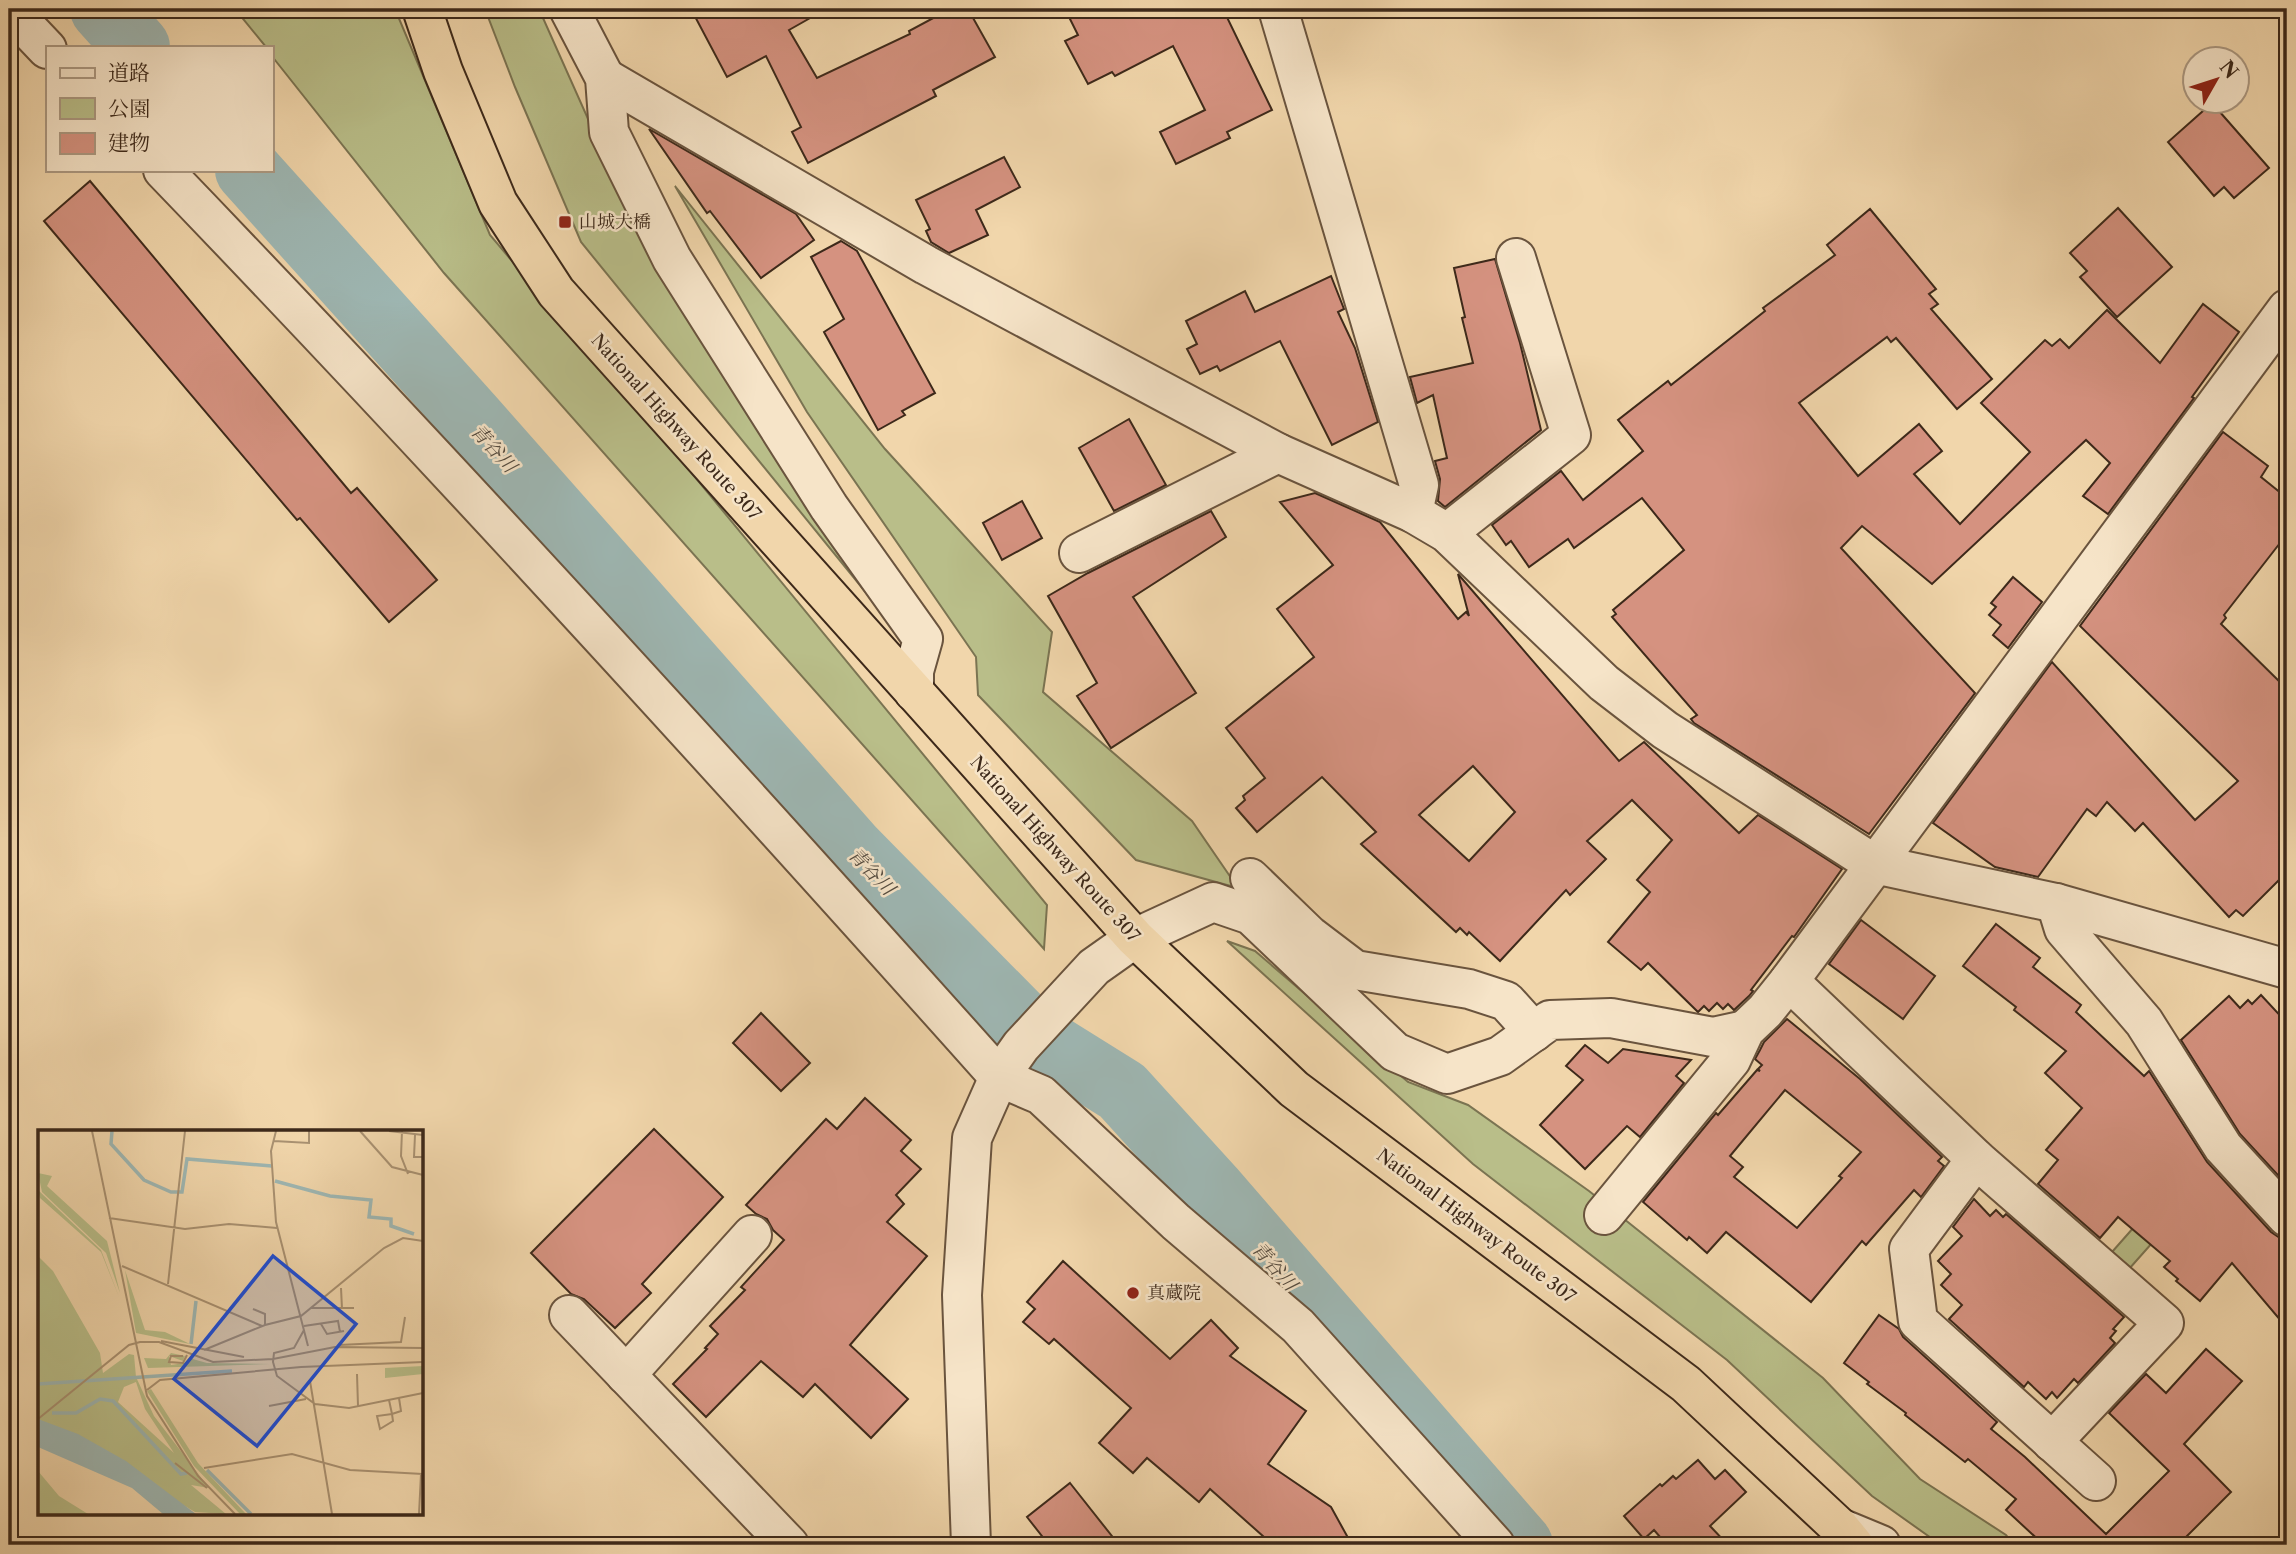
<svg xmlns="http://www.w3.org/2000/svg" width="2296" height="1554" font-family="'Libre Caslon Text','Noto Serif JP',serif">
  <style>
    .green { fill: #b9be89; stroke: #7b7452; stroke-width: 2 }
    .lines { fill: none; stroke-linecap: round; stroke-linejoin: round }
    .river { stroke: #9eb7b3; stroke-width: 66 }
    .building { fill: #d59280; stroke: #3d291a; stroke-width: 2; fill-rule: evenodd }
    .street-casing { stroke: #6a543e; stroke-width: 42 }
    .highway-casing { stroke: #3d291a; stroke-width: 42 }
    .street { stroke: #f6e4c8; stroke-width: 38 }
    .highway { stroke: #f1d6ab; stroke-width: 38 }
    .poi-dot { fill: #8f2418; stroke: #f6e4c8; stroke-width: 2.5 }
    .labels { text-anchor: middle; stroke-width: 5; stroke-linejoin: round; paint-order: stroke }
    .poi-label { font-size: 18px; fill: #3d291a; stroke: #f6e4c8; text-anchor: start }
    .street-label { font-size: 18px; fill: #3d291a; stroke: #f6e4c8 }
    .water-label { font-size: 19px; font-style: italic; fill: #554c40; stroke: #f6e4c8 }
    .inset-river { fill: none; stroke: #9eb7b3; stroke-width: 3.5 }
    .inset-road { fill: none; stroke: #a99171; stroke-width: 2 }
    .view { fill: #1d4ed8; fill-opacity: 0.15; stroke: #1d4ed8; stroke-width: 3.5 }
    .inset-edge { fill: none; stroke: #3d291a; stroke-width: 3.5 }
  </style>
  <rect width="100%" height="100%" fill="#f1d6ab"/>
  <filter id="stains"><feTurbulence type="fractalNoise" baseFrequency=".00286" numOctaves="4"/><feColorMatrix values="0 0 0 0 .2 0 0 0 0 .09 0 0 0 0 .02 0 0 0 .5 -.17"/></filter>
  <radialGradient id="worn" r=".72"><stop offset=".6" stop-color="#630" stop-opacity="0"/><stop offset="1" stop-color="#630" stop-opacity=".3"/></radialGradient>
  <g class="green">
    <polygon points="235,9 395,9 490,235 695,477 1047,905 1044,949 444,273 271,55 271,47 266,47"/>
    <polygon points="485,9 539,9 651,260 872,600 581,242 515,87"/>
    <polygon points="675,186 885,449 1052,632 1043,692 1192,821 1238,888 1136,860 978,695 976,657 807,412"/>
    <polygon points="1227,941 1255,951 1408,1082 1468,1105 1589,1191 1823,1378 1920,1479 2006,1535 2014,1545 1941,1545 1872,1496 1727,1360 1473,1164"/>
    <polygon points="2184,1207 2129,1269 2112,1252 2142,1218"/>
  </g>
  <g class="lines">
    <g class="river">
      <polyline points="103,9 137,47"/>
      <polyline points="248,170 470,417 853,851 1037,1038 1122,1091 1212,1190 1520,1545"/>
    </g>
  </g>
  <g class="building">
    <polygon points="691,9 826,9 789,30 817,78 910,34 909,31 950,9 968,9 995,57 933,90 936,96 808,163 792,132 801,127 766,56 727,77"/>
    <polygon points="1065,9 1223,9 1272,110 1227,132 1230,138 1176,164 1160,132 1205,110 1173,46 1115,76 1112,72 1088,84 1065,41 1078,35"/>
    <polygon points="2212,103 2269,168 2234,198 2224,187 2214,196 2168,142"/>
    <polygon points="649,129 796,214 814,240 761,278 710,211 707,213"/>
    <polygon points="1004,157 1020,187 976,210 988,235 949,253 931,242 926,231 930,229 916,200"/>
    <polygon points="90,181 351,493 357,488 437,580 389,622 300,518 297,520 44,221"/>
    <polygon points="2118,208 2172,267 2117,317 2080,277 2087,271 2070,253"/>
    <polygon points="1870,209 1936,289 1929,294 1938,304 1931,309 1992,379 1957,409 1896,338 1891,342 1887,337 1799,403 1858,476 1919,424 1942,451 1914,474 1960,524 2030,452 1981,403 2045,340 2052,346 2060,339 2069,348 2107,310 2160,363 2203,304 2239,332 2192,397 2194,398 2108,514 2083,496 2110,463 2086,440 1932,584 1862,526 1841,548 1975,693 1869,834 1694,723 1691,719 1697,715 1612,617 1616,614 1613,610 1684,550 1642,498 1574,548 1568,539 1529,567 1511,541 1506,545 1492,525 1561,471 1583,500 1643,451 1618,420 1668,381 1671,385 1765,311 1763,308 1835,255 1827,245"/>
    <polygon points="841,241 857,251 935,393 902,411 905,415 878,430 824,332 844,319 811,257"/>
    <polygon points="1495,259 1520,343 1541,430 1445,507 1438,501 1440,479 1435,461 1447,458 1433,395 1417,403 1410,377 1473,363 1462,318 1465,317 1454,268"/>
    <polygon points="1331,276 1344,309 1338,312 1355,348 1378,422 1332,445 1280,341 1220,371 1217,366 1200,374 1187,349 1197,344 1186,321 1245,291 1255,312"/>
    <polygon points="1129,419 1166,485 1114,511 1079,448"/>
    <polygon points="2223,432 2268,466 2261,477 2287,498 2287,534 2224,615 2226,618 2221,624 2287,689 2287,872 2243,916 2236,910 2229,917 2143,823 2135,831 2107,802 2096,816 2087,809 2038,877 1995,867 1933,823 2052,662 2195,820 2238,781 2080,626"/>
    <path d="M1315,493L1380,522L1458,619L1466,612L1469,616L1458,574L1619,761L1644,742L1739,833L1758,815L1842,869L1794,937L1792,936L1751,990L1753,991L1749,996L1734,1010L1728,1004L1723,1009L1717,1003L1709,1011L1704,1006L1698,1012L1648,963L1641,970L1608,942L1650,892L1637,880L1672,840L1632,800L1587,841L1606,859L1570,895L1566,890L1500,961L1469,932L1467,935L1460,928L1456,932L1361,844L1376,832L1322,777L1257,832L1236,808L1245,800L1243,796L1265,778L1226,728L1314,657L1277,609L1333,565L1280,502ZM1473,766L1515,812L1469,861L1419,815Z"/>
    <polygon points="1022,501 1042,538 1002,560 983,523"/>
    <polygon points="1211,511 1226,537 1133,597 1196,693 1111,748 1077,696 1097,683 1048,596 1088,573"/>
    <polygon points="2013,577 2042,602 2008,648 1993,635 2001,625 1989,615 1996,607 1991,603"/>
    <polygon points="1861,920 1935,976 1903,1019 1829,964"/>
    <polygon points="1996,924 2040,958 2033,967 2081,1005 2076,1012 2144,1076 2149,1071 2207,1162 2271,1232 2280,1238 2287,1238 2287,1328 2232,1263 2200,1301 2176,1281 2178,1279 2164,1267 2170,1261 2118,1217 2100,1238 2038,1184 2058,1160 2046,1150 2082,1108 2045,1073 2066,1051 2014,1010 2016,1007 1963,966"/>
    <polygon points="2261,995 2287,1023 2287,1185 2240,1134 2181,1040 2229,996 2240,1008 2248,1000 2252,1004"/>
    <polygon points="761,1013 810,1063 781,1091 733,1043"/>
    <path d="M1787,1019L1860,1079L1942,1157L1938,1161L1944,1166L1921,1197L1914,1190L1866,1245L1862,1241L1811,1302L1726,1232L1707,1253L1689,1237L1687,1240L1643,1202L1716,1113L1718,1115L1757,1070L1760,1071L1758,1069L1762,1065L1755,1059L1760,1050L1764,1042ZM1785,1090L1861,1152L1839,1176L1842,1178L1797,1228L1734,1177L1743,1167L1730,1156Z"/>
    <polygon points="1585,1045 1608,1063 1623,1049 1691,1060 1676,1076 1684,1083 1640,1137 1627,1126 1585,1169 1540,1125 1583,1080 1566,1066"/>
    <polygon points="865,1098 911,1140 901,1151 921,1169 896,1195 904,1204 887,1222 927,1256 850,1345 908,1399 871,1438 815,1384 803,1397 761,1361 706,1417 673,1384 707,1349 705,1348 718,1334 710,1326 745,1290 741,1287 784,1240 773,1230 767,1219 756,1214 746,1205 826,1119 837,1129"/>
    <polygon points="654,1129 723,1197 642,1284 651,1293 615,1328 584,1299 571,1294 531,1253"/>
    <polygon points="1974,1199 1990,1216 1996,1210 2003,1217 2006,1214 2124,1317 2113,1329 2116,1331 2110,1338 2115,1343 2078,1383 2074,1379 2057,1398 2052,1392 2046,1399 2028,1382 2024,1387 1949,1319 1962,1305 1941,1285 1951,1274 1938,1261 1962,1236 1953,1227"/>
    <polygon points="1063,1261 1170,1359 1211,1320 1238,1348 1230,1356 1306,1411 1268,1464 1331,1507 1352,1545 1273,1545 1210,1489 1199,1502 1147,1458 1133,1473 1099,1443 1131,1408 1054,1339 1049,1344 1023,1322 1035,1309 1027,1302"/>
    <polygon points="1879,1315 1899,1329 1903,1337 1997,1422 1991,1429 2025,1457 2106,1534 2169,1471 2109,1413 2146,1374 2166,1393 2206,1349 2242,1381 2184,1444 2231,1492 2178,1545 2044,1545 2006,1510 2016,1499 1968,1459 1965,1462 1905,1415 1906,1413 1867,1384 1869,1382 1844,1363"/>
    <polygon points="1698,1460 1715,1479 1725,1470 1746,1492 1710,1526 1728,1545 1667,1545 1654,1530 1644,1539 1624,1516 1660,1484 1662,1486 1673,1476 1676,1479"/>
    <polygon points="1070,1483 1119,1545 1049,1545 1027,1517"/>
  </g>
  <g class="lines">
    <g class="street-casing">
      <g id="street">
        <polyline points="9,9 47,49"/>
        <polyline points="569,9 605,78 609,132 672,259 829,507 923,639 914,671 914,692"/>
        <polyline points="1278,9 1419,485 1413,513"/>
        <polyline points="605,78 926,265 1278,453 1413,513 1447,533 1604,683 1665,730 1874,864 2056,903 2287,969"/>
        <path d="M163,170C448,466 725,770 999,1077L1041,1095L1176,1222L1298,1326L1495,1545"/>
        <polyline points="1447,533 1571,435 1516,258"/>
        <polyline points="1079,553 1278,453"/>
        <polyline points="1250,878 1309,935 1355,970 1469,989 1506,1001 1534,1032"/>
        <polyline points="2056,903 2064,929 2144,1022 2223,1147 2287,1217"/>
        <polyline points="1789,981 1976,1159 2164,1323 2052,1442"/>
        <polyline points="1976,1159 1909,1249 1918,1321 2096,1481"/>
        <polyline points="1604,1215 1731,1060 1745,1030 1765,1011 1789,981 2287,309"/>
        <polyline points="569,1315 789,1545"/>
        <polyline points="626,1375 752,1235"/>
        <polyline points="1840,1528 1881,1545"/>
        <polyline points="971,1545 962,1295 972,1138 999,1077 1021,1046 1094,967 1135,938 1213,902 1251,915 1395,1052 1447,1074 1500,1056 1550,1020 1611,1018 1713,1037 1745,1030"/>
      </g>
    </g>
    <g class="highway-casing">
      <polyline id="highway" points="422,9 443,71 498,203 556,292 1135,938 1294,1089 1686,1384 1840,1528 1854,1545"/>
    </g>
    <use href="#street" class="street"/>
    <use href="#highway" class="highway"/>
  </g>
  <g class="poi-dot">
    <rect x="558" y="215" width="14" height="14" rx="3.5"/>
    <circle cx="1133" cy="1293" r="7"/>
  </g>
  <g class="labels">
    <g class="poi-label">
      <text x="579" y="228">山城大橋</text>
      <text x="1147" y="1299">真蔵院</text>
    </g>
    <g class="street-label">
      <text transform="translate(676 427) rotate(48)" y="6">National Highway Route 307</text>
      <text transform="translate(1055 849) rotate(48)" y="6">National Highway Route 307</text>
      <text transform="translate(1476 1226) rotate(37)" y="6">National Highway Route 307</text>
    </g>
    <g class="water-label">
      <text transform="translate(494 448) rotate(48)" y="7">青谷川</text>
      <text transform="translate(872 871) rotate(46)" y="7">青谷川</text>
      <text transform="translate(1275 1266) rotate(49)" y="7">青谷川</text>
    </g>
  </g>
  <g transform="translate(38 1130)">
    <rect width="385" height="385" fill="#f1d6ab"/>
    <path d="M0,43L14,46L9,56L69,111L82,163L68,123L4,62ZM0,60L63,120L81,167L63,122L2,68ZM0,126L15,141L62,223L65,243L91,224L96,225L98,247L116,286L171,358L153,355L188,384L157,382L0,289ZM98,252L107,279L136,323L80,272L86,257ZM87,140L107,200L127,202L152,214L98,203ZM133,223L147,226L145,231L131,226L133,235L146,233L151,228L169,233L232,234L110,238L106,228L128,229ZM385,236V244L347,248V238ZM113,259L160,333L208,384H202L156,336L109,261ZM0,341L21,366L50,384H0Z" fill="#b9be89" fill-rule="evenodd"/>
    <path d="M0,289L40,304L88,331L158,384H125L94,358L0,317Z" fill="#9eb7b3"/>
    <path class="inset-river" d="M74,1L73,14L106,50L133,62H144L149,29L234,36M237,51L292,66L333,70L331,87L353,89V96L376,104M153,214L158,171M0,254L194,241M14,283H38L62,269L75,271L143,344L149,343M169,340L213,384"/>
    <path class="inset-road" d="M54,1L109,266L160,346L197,384M238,1L233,21L238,92L270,216M322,1L354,37L385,45M351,1L385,5M364,1L363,26L370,44M377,5L376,27H385M236,11L271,13V1M71,88L147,99L191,94L239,98M84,136L224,196M130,154L147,1M303,158L304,179M273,178H316M215,179L227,184V195M283,194L289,204L306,201M266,196L300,191L302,202M266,200L256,218L236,223L235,232L239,246L277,274L311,278L385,263M123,211L206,227M301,215L363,212L367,187M166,220L227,195L263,186L346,118L365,108L385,111M145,226H133L131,232L145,233L149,225M319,244L320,276M272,251L294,384M109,260L122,250L263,237L385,232M351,270L354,284L355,291L342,299L339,286L354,284L363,281L361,268M231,276L268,269M0,289L91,215L102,212H121L175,232L235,229L297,217L385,218M137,333L169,358M166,338L254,324L312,340L385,344M381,384L383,344"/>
    <path class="view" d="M235,126L318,194L219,316L136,249Z"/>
    <rect width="385" height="385" class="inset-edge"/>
  </g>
  <rect width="2296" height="1554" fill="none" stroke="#f1d6ab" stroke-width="35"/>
  <rect x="10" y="10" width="2275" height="1533" fill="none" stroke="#3d291a" stroke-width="3.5"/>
  <rect x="18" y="18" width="2261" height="1519" fill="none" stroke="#3d291a" stroke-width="2"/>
  <rect x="46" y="46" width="228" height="126" fill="#f6e4c8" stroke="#ac9982" stroke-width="2"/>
  <rect x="60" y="68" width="35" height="10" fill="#f6e4c8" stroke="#ac9982" stroke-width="2"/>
  <text x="108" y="80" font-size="21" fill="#3d291a">道路</text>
  <rect x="60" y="98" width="35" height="21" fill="#b9be89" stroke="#ac9982" stroke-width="2"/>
  <text x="108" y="116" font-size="21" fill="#3d291a">公園</text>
  <rect x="60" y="133" width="35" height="21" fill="#d59280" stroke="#ac9982" stroke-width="2"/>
  <text x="108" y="150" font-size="21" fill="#3d291a">建物</text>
  <g transform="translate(2216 80) rotate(51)"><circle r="33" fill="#f6e4c8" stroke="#ac9982" stroke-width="2"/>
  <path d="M0-5L12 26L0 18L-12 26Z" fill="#8f2418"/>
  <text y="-10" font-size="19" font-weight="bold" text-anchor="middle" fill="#3d291a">N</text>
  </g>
  <rect width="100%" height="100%" filter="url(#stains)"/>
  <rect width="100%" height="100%" fill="url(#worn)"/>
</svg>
